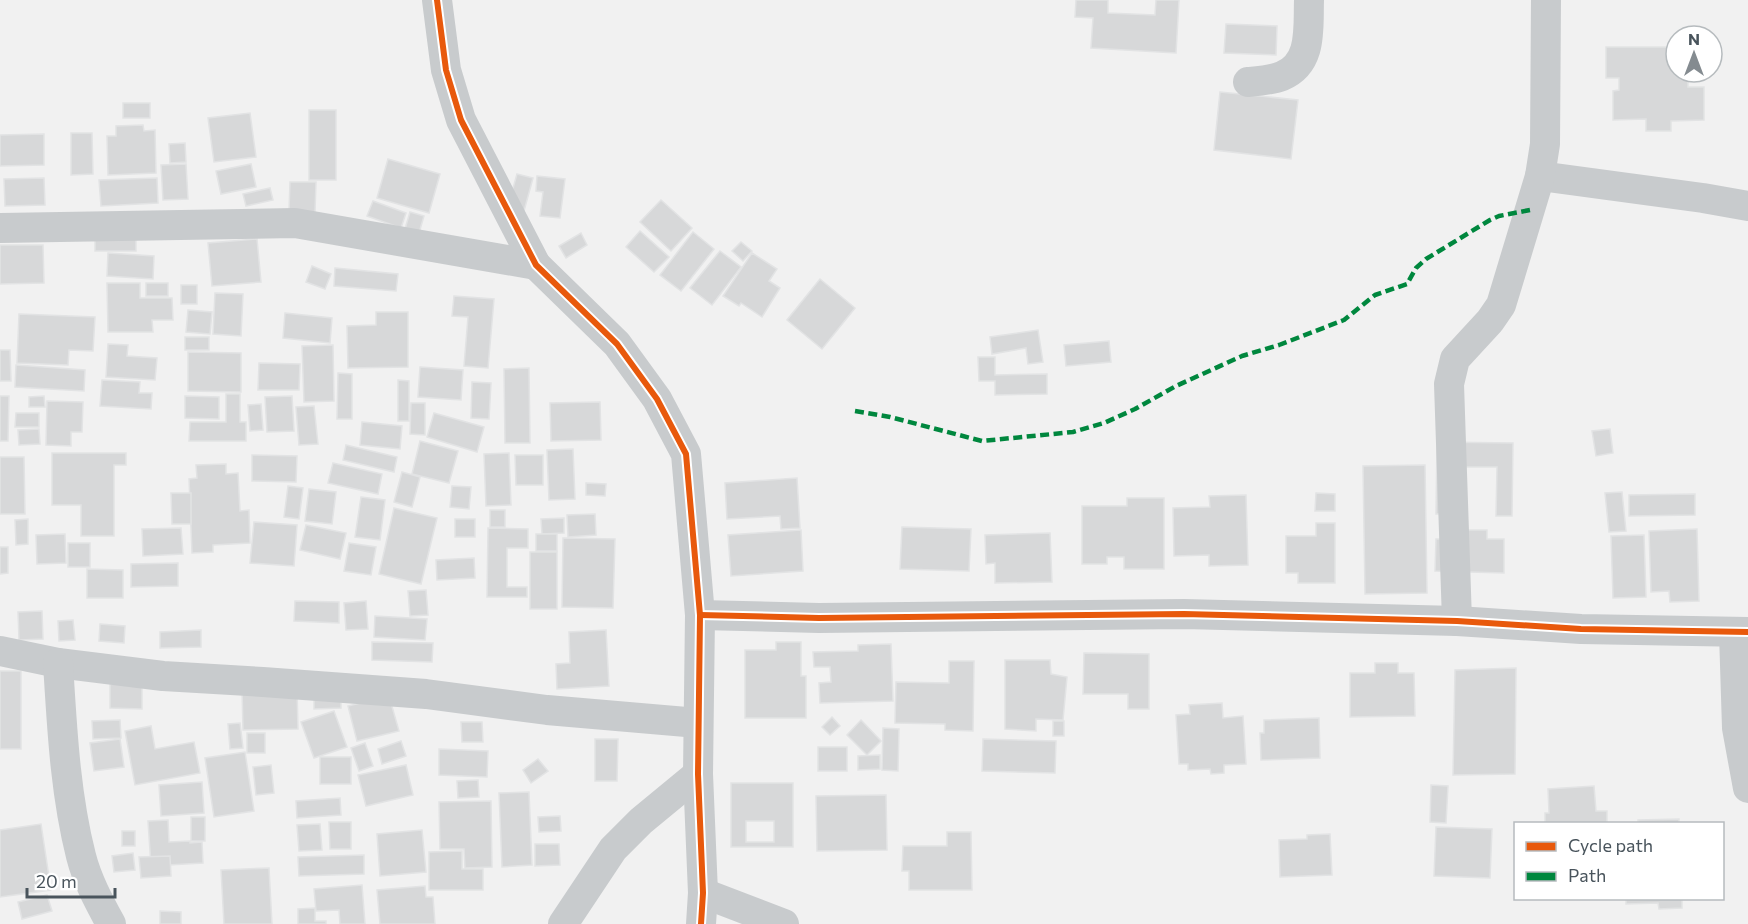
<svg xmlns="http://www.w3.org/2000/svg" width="1748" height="924" font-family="Commissioner,sans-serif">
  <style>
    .building { fill: #d7d8d9; stroke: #e2e3e4; stroke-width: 1.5; fill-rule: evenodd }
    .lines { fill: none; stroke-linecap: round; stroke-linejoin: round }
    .street { stroke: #c8cbcd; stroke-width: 30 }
    .quiet { stroke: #00873e; stroke-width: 4.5; stroke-dasharray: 9 4.5; stroke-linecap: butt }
    .cycleway-casing { stroke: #fff; stroke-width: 10 }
    .cycleway { stroke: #e8590c; stroke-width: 6 }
  </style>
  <rect width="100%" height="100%" fill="#f1f1f1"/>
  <g class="building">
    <polygon points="1076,0 1108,0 1108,13 1155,15 1156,0 1179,0 1176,53 1091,48 1093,18 1075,17"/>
    <polygon points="1226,24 1277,26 1276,55 1224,53"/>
    <polygon points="1606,47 1676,47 1676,72 1705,72 1705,79 1688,79 1688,87 1704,87 1704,120 1671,121 1671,131 1646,131 1646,119 1613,120 1613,91 1619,90 1619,78 1606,78"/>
    <polygon points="1220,92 1298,100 1291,159 1214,150"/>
    <rect x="123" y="103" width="27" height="15"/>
    <rect x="309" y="110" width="27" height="70"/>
    <polygon points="250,113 256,157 214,162 208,118"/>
    <polygon points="143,125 144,131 155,130 156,173 108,175 107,136 116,136 116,126"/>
    <polygon points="71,133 92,133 93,174 71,175"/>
    <polygon points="44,134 44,165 0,166 0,135"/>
    <polygon points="185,143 186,162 170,163 169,144"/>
    <polygon points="388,159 440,174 429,213 377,198"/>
    <polygon points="186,164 188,199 163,200 161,165"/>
    <polygon points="251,164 256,187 221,194 216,171"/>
    <polygon points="517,174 533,178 524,211 508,206"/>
    <polygon points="537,176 565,179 560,218 540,216 543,192 536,191"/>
    <polygon points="44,178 45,205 5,206 4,179"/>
    <polygon points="157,178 158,203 101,206 99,180"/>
    <polygon points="290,182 316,182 315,212 289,211"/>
    <polygon points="270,188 273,200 246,206 243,194"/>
    <polygon points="661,200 692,228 671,251 640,222"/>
    <polygon points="373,201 406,213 401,228 367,216"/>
    <polygon points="410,212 424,216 419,233 405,229"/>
    <polygon points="640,231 669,257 654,272 626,247"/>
    <polygon points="693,232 714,249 681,291 660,275"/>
    <polygon points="581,233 587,245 566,258 559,246"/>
    <rect x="95" y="236" width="41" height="15"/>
    <polygon points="257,239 261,282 212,286 208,243"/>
    <polygon points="741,242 752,251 743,261 732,251"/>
    <polygon points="0,245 43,245 44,283 0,284"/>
    <polygon points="720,251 741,267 712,305 690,288"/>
    <polygon points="108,253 154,256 153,279 107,276"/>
    <polygon points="752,253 777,269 769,281 780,288 762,317 741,303 739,306 723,296"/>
    <polygon points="312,266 331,274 325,289 306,282"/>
    <polygon points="335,268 398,274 396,291 334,286"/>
    <polygon points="820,279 855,308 822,349 787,320"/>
    <polygon points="107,283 140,283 140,298 172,298 173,320 152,320 153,332 108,332"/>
    <rect x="146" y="283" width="22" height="13"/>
    <rect x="181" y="285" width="16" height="19"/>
    <polygon points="215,293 243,294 241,336 213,334"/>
    <polygon points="454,296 494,299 488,368 464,366 468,317 452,316"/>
    <polygon points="188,310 212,312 210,334 186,332"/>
    <polygon points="376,312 408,312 408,367 348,368 347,326 376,325"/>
    <polygon points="285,313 332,318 330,343 283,338"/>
    <polygon points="19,314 95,317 93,351 69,350 68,365 17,363"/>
    <polygon points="1038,330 1043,362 1028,364 1026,348 992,354 990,337"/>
    <rect x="185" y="337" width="24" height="13"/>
    <polygon points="1109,341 1111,362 1066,366 1064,345"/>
    <polygon points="108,344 128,345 127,356 157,358 155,380 106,377"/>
    <polygon points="333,345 334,401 304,402 302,346"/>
    <polygon points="0,350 10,350 11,381 0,381"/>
    <polygon points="188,352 241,353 241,392 188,391"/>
    <polygon points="978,357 995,357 995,375 1047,374 1047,394 995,395 995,381 979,381"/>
    <polygon points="259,363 300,364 299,390 258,390"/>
    <polygon points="16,365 85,370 84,391 15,387"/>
    <polygon points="420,367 463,370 461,400 418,397"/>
    <polygon points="529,368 530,443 505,443 504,369"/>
    <polygon points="338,373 352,374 352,419 337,419"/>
    <polygon points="102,380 140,382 139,393 152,393 151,409 100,406"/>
    <polygon points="398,380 409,381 409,421 398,421"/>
    <polygon points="472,382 491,383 489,419 471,418"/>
    <polygon points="226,394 240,394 240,422 246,422 246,441 189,441 190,422 226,422"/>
    <polygon points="0,396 9,396 8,441 0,441"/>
    <polygon points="44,396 45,407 29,407 29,397"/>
    <polygon points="185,396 219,397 219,419 185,418"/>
    <polygon points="292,396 294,431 267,432 265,397"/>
    <polygon points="47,401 83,402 82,432 71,432 71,446 46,445"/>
    <polygon points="600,402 601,440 551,441 550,403"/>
    <polygon points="411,403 425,403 425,435 410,434"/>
    <polygon points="261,404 263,430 250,431 248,405"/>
    <polygon points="314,406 318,444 299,445 296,407"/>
    <polygon points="16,413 39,413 39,427 15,427"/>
    <polygon points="434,413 484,427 477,452 427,437"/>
    <polygon points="362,422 402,426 400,449 360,445"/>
    <polygon points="39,429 40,444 19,445 18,430"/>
    <polygon points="1610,429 1613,453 1596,456 1592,431"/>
    <polygon points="420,441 458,451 449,483 412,474"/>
    <polygon points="1437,442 1513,443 1512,516 1496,516 1497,467 1463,467 1462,514 1436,514"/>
    <polygon points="346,445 397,457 394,472 343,460"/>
    <polygon points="573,449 575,499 549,500 547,450"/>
    <polygon points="52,453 126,453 126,465 114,465 114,536 81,536 81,505 52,505"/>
    <polygon points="509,453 511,505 486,506 484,454"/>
    <polygon points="252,455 297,456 296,482 252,481"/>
    <polygon points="515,455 543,455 543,485 516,485"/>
    <polygon points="0,457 24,457 25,514 0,514"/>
    <polygon points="333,463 382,474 378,494 328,483"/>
    <polygon points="226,464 226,474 238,473 240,511 249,510 250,543 213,545 213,552 192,553 189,479 197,478 196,465"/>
    <polygon points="1425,465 1427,593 1365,594 1363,466"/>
    <polygon points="402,472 420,477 412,507 394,502"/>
    <polygon points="797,478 800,528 781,529 780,516 727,519 725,483"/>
    <polygon points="586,483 606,484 605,496 586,495"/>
    <polygon points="288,486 303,488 299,519 284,517"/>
    <polygon points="452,486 471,487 469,509 450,507"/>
    <polygon points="309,489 336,492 332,524 305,521"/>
    <polygon points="1622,492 1626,531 1609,532 1605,493"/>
    <polygon points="171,493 191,493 191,524 172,524"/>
    <polygon points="1316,493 1335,494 1335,511 1315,511"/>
    <polygon points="1695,494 1695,515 1629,516 1629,495"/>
    <polygon points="1246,495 1248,565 1209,566 1209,555 1174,556 1173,508 1210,507 1209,496"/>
    <polygon points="361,497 385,500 380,540 355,537"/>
    <polygon points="1127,498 1164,498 1164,569 1124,569 1124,557 1107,557 1107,564 1082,564 1082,506 1127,506"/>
    <polygon points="394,508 437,518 421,584 379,574"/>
    <rect x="490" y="510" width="15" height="17"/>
    <polygon points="595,514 596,535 568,537 567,515"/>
    <polygon points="564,518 564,533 542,534 541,519"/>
    <polygon points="28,519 28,544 16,545 15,520"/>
    <rect x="455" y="519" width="20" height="18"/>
    <polygon points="254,522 297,525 294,566 250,563"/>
    <polygon points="1316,523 1335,523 1335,583 1298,583 1298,573 1286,573 1286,536 1316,536"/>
    <polygon points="306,525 346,533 340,559 300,550"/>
    <polygon points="902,527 971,529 969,571 900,569"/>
    <polygon points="181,528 183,554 143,556 142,529"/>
    <polygon points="488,528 528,529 528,548 507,548 507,587 527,587 527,597 487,597"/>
    <polygon points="1697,529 1699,601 1670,602 1669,591 1651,592 1649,531"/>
    <polygon points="801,530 803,571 731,576 728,535"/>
    <polygon points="1460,530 1487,530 1487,539 1504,539 1504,573 1435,571 1436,539 1460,539"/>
    <polygon points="1050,533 1052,582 995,583 995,563 986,564 985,535"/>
    <polygon points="65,534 66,563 37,564 36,535"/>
    <rect x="536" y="534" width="21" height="17"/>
    <polygon points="1644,535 1646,597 1613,598 1611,536"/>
    <polygon points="563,538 615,539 613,608 562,607"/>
    <rect x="68" y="543" width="22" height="24"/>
    <polygon points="349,543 376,547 371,575 344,571"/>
    <polygon points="0,547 8,547 8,573 0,574"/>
    <rect x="530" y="552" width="27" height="57"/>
    <polygon points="474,558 475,578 437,580 436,560"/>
    <polygon points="178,563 178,586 131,587 131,564"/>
    <polygon points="87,569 123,570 123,598 87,598"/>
    <polygon points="426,590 428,615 410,616 408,591"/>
    <polygon points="295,601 339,602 339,623 294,621"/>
    <polygon points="366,601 368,629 346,630 344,603"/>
    <polygon points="42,611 43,639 19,640 18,612"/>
    <polygon points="375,616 427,619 425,640 374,637"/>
    <polygon points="73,620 75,640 59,641 58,621"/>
    <polygon points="100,624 125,626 124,643 99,641"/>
    <polygon points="201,630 201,647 160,648 160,632"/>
    <polygon points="606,630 609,686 557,689 556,664 570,663 569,632"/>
    <polygon points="372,642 433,643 432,662 372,660"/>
    <polygon points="776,642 801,642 801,676 806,676 806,718 745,718 745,650 776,650"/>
    <polygon points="891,644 893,701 820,703 819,683 831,682 830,667 814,667 813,652 858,651 858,645"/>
    <polygon points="1084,653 1149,654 1149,709 1128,709 1128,694 1083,694"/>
    <polygon points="1005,660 1050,660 1051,674 1067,677 1063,720 1036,719 1036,731 1005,729"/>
    <polygon points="949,661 974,661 973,731 945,730 945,724 895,723 896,682 949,683"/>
    <polygon points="1375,663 1398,663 1398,673 1414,673 1415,716 1350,717 1350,673 1375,673"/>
    <polygon points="1516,668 1515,774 1453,775 1455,670"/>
    <rect x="0" y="671" width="21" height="78"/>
    <polygon points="110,684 142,684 142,709 110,708"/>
    <polygon points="297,688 298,729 243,730 242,690"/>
    <polygon points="314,694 341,694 341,708 314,709"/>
    <polygon points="389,696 399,731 357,741 348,706"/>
    <polygon points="1222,703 1223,718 1243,716 1246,764 1224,765 1224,773 1211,774 1210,769 1188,770 1188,764 1179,764 1176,715 1190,714 1189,705"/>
    <polygon points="334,711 347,747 314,758 301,722"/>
    <polygon points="832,717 840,726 830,735 822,727"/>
    <polygon points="1319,718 1320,758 1261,760 1260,733 1264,733 1264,720"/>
    <polygon points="120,720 121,738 93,739 92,721"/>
    <polygon points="861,720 881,741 867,755 847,735"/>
    <rect x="1053" y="721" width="11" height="15"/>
    <polygon points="461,722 482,722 483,742 462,742"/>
    <polygon points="240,723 243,748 230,749 228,724"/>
    <polygon points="151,726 155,749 194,742 200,773 135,785 125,731"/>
    <polygon points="883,728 899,729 898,771 882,770"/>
    <rect x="247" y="733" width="18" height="20"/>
    <polygon points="120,739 124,767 94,771 90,743"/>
    <polygon points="595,739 618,739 617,781 595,781"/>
    <polygon points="983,739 1056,741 1055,773 982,771"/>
    <polygon points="401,741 406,756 382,764 378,749"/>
    <polygon points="365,743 373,766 359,771 351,748"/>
    <rect x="818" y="747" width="29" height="24"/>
    <polygon points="439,749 488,751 487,777 439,775"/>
    <polygon points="245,752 254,811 214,817 205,758"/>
    <polygon points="880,755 880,769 858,770 858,756"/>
    <rect x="320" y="757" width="31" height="27"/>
    <polygon points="538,759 548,771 531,783 523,770"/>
    <polygon points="271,765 274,793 256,795 253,767"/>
    <polygon points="406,765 413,795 366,806 358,775"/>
    <polygon points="478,780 479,797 458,798 457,781"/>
    <polygon points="202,782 204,813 161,816 159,785"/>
    <path d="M731,783H793V847H731ZM746,821H774V842H746Z"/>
    <polygon points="1431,785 1448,786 1446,823 1430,822"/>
    <polygon points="1594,786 1596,811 1607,811 1607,824 1545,824 1545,813 1549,813 1548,789"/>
    <polygon points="529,792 532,865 502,867 499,793"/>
    <polygon points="886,795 887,850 817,851 816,796"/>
    <polygon points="340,798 341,815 297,818 296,801"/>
    <polygon points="491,801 492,867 465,868 464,849 440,849 439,802"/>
    <polygon points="560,816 561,831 539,832 538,817"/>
    <rect x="191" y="817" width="14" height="24"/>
    <polygon points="1679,819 1679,824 1638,824 1638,820"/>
    <polygon points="168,820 169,842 190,841 190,843 202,842 203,863 151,866 148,821"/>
    <polygon points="329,822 351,822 351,849 330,849"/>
    <polygon points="41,824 51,890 0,897 0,830"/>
    <polygon points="320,824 322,850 299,851 297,825"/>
    <polygon points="1436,827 1492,829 1490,878 1434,876"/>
    <polygon points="422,830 426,872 380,876 377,834"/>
    <rect x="122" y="831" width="13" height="15"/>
    <polygon points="947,832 971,832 972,890 909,890 909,871 902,871 903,846 947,846"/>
    <polygon points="1330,834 1332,875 1280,877 1279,840 1307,839 1307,835"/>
    <polygon points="535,844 559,844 560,865 535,866"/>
    <polygon points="462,851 462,869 483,869 483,890 429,890 429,852"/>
    <polygon points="133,853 135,870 114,872 112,856"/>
    <polygon points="364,855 364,874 299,876 298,857"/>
    <polygon points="170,856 171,876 141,878 139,857"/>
    <polygon points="269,868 272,924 224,924 221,870"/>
    <polygon points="362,885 365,924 340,924 339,910 316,911 314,889"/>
    <polygon points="425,886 426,897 433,897 435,924 380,924 377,890"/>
    <polygon points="47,895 52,911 22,919 18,902"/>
    <polygon points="1626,898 1682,898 1682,908 1659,909 1658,903 1626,904"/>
    <polygon points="315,908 315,921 326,921 326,924 298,924 298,909"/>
    <polygon points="160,911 181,912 181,924 160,924"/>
  </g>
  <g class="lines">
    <g class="street">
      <polyline points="437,0 446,70 461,120 536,265 617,344 657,399 686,454 700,615 698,774 703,893 701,924"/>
      <path d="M1248,82C1259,81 1272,80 1282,76C1313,63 1308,28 1309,0"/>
      <polyline points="1540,176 1703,198 1748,206"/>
      <polyline points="0,228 295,223 536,265"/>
      <polyline points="700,615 819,618 1184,614 1457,621 1581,629 1748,632"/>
      <polyline points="1457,621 1449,384 1455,359 1490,321 1501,305 1540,176 1545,144 1546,0"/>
      <polyline points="1734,633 1737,728 1748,788"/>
      <polyline points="0,651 58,663 163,676 263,682 426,694 547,710 698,723"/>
      <path d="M58,663C62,727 65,793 81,856C87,880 99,902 111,924"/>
      <polyline points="703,893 784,924"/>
      <polyline points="563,924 613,849 641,821 698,774"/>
    </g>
    <polyline class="quiet" points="855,411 890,417 982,441 1073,432 1104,423 1135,409 1176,386 1242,356 1279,345 1344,320 1375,295 1407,284 1416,268 1426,259 1490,220 1499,216 1530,210"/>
    <g class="cycleway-casing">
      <g id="cycleway">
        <polyline points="437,0 446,70 461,120 536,265 617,344 657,399 686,454 700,615 698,774 703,893 701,924"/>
        <polyline points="700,615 819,618 1184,614 1457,621 1581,629 1748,632"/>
      </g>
    </g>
    <use href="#cycleway" class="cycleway"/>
  </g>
  <rect x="1514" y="822" width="210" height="78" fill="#ffffff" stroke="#b6bbbe" stroke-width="1.5"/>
  <rect x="1526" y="842" width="30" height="9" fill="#e8590c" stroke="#b6bbbe" stroke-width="1.5"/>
  <text x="1568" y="852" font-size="18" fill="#49545c">Cycle path</text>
  <rect x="1526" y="872" width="30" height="9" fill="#00873e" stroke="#b6bbbe" stroke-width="1.5"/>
  <text x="1568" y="882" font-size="18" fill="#49545c">Path</text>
  <g transform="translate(1694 54)"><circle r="28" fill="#ffffff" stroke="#b6bbbe" stroke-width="1.5"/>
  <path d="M0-4.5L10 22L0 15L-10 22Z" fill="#848b90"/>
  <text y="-9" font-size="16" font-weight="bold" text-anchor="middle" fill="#49545c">N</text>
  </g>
  <path d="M27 888v9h88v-9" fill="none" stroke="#49545c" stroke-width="3"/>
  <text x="36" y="888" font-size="18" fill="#49545c" stroke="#ffffff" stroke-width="4.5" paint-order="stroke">20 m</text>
</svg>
